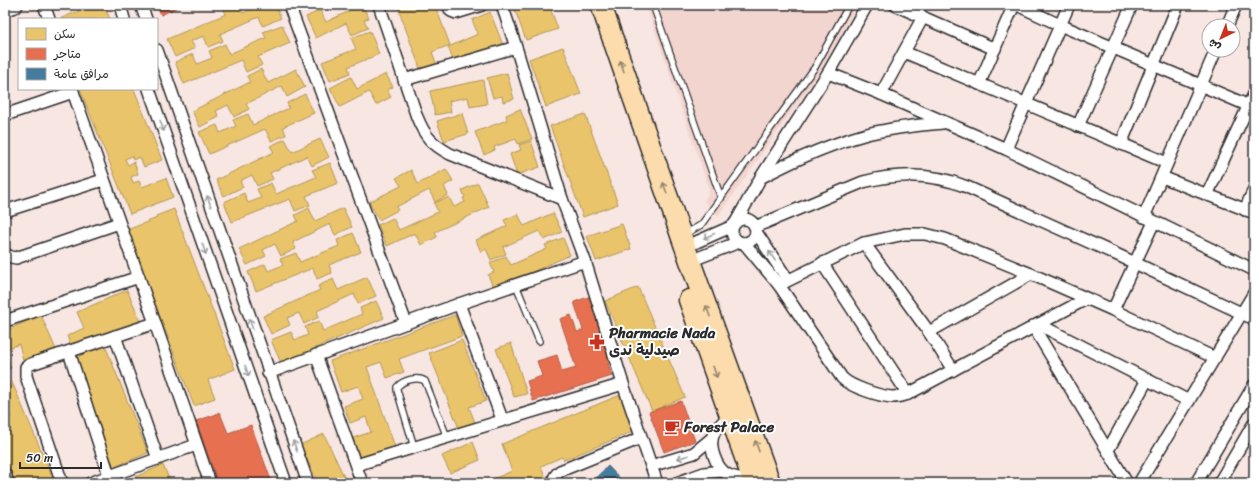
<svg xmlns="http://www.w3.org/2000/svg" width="1259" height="488" font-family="Sriracha,'Playpen Sans Arabic',sans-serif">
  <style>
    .built { fill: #f3d5d0 }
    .homes { fill: #e9c46a; stroke: #b09657 }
    .shops { fill: #e76f51; stroke: #af5b46 }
    .public { fill: #457b9d; stroke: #3d637b }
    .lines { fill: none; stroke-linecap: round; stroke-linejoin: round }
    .lane-casing { stroke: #2b2b2b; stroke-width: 8 }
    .street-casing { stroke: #2b2b2b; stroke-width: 14 }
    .secondary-casing { stroke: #2b2b2b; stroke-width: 18 }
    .highway-casing { stroke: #2b2b2b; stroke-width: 23 }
    .lane { stroke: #fff; stroke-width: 5.5 }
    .street { stroke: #fff; stroke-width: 11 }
    .secondary { stroke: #fff; stroke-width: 15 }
    .highway { stroke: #fcdcac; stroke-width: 20 }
    .oneway { stroke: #94846c }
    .oneway2 { stroke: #a0a0a0 }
    .labels { text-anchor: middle; stroke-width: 4; stroke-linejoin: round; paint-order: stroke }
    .poi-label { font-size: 15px; font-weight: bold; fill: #2b2b2b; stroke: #fff; text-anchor: start }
  </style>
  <rect width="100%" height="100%" fill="#f8e6e3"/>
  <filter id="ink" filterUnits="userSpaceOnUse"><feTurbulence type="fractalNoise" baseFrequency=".025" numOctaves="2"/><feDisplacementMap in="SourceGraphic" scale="8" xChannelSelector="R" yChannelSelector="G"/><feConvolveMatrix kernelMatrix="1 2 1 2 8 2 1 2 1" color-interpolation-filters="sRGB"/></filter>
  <g filter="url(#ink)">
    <polygon class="built" points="646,5 858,5 821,71 718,216 704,201 709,192 708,186"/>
    <g class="homes">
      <polygon points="94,5 104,5 110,19 59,19"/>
      <polygon points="229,5 239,5 243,13 261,5 275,5 281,18 263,26 259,17 220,34 223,41 208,47 204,36 191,41 195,48 175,57 167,39 226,14 223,8"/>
      <polygon points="304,5 321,5 307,11"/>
      <polygon points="362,5 369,18 364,20 368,28 352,35 346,23 316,38 306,17 320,10 326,22"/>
      <polygon points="397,5 435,5 450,45 432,52 438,68 422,74"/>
      <polygon points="513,5 549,5 558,29 526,40"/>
      <polygon points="490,12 503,45 455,65 448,47 478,34 472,20"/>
      <polygon points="282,25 290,43 258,57 262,65 246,72 241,60 184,84 175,62 193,54 197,64 212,58 209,51 225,44 229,54 266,38 263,32"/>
      <polygon points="370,31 379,54 348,67 350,73 330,81 322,62 356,49 351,38"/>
      <polygon points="563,47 581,94 546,107 529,59"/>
      <polygon points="261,69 268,83 296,69 305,87 287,97 282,86 246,104 249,109 234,117 228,105 216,111 219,117 200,127 192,111 250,82 247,76"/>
      <polygon points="507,73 514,99 503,102 502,96 493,98 487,78"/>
      <polygon points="386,74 393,87 387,90 391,97 376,105 369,92 340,107 330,88 351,77 357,89"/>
      <polygon points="483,80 487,104 470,107 468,97 449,101 451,112 435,115 430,91"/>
      <polygon points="80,89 134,89 162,160 144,167 140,157 133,160 132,156 125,159 128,165 134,162 138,174 131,177 133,183 139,181 142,187 166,178 173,197 130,214"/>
      <polygon points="305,94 314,113 283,127 286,135 271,141 265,129 209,154 199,132 217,125 220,133 236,126 233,120 248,114 253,125 289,108 287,103"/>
      <polygon points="520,109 532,139 518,144 516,139 494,147 495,150 484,155 475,132 507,120 506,115"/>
      <polygon points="462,113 468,134 444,141 437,121"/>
      <polygon points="585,114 618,204 583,217 550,126"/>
      <polygon points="285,139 292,152 320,139 329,157 312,166 307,156 270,173 273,179 257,186 252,175 240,181 243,187 224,196 216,180 274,152 270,146"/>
      <polygon points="531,141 540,167 517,175 510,154 521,150 519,145"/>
      <polygon points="330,163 338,183 306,196 310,205 295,211 290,199 232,222 224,202 244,193 248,203 261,198 257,189 271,183 276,194 316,177 312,170"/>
      <polygon points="446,169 453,181 444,186 448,195 435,202 429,190 396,207 398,210 379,220 369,202 401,186 396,178 411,170 418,184"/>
      <polygon points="478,183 489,207 435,232 437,237 421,245 415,233 387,246 378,225 393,218 399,230 438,212 434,203 449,197 454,207 465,202 463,198 465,197 462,190"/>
      <polygon points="309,208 315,221 343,208 352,227 335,235 330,224 293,242 296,249 281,256 275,244 263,250 266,256 247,265 239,249 298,221 295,215"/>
      <polygon points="174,209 235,369 208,380 215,398 194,406 127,230 157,218 156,216"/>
      <polygon points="553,213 562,232 544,240 539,231 503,247 506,254 491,260 486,249 481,252 476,240 507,226 504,220 518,214 524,226"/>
      <polygon points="622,224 631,249 596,261 587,236"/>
      <polygon points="353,233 361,252 329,265 332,273 317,279 313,268 256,291 248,272 265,264 268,271 283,265 280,259 296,253 300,262 339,246 337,240"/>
      <polygon points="563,238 570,255 494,289 488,275 494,272 490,263 506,256 511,265 547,249 545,245"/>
      <polygon points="367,277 376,296 358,304 354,294 317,311 319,317 304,324 299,313 287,318 290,325 271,334 263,316 320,290 318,286 333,279 338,290"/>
      <polygon points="638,287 685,397 652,411 605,301"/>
      <polygon points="127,290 143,326 72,349 67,336 84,328 77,312"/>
      <polygon points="376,301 384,318 281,363 271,340 291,332 295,340 308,335 305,327 319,321 323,331 362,314 360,308"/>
      <polygon points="41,315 57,352 23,360 19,344 5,350 5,331"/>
      <polygon points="455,315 462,336 399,359 404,372 387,378 381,362 367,367 395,447 360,459 353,438 371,432 366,417 350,423 344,406 363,399 358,386 341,392 330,361"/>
      <polygon points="462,340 486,401 469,407 476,425 460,431 429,353"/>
      <polygon points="511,343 527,394 514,397 496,349"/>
      <polygon points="105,345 148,453 114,467 95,420 97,419 77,357"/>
      <polygon points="5,354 11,368 5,371"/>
      <polygon points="12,382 55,483 15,483 5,458 5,421 11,418 5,404 5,385"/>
      <polygon points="620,395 634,431 564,460 562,457 541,466 548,483 483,483 512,471 502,444"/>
      <polygon points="324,434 347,483 318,483 300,445"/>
      <polygon points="473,442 480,460 450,473 442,456"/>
      <polygon points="163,465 171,483 121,483"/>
    </g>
    <g class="shops">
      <polygon points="156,5 182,5 161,15"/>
      <polygon points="591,296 601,327 599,328 611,362 608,363 612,376 533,401 527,381 542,376 537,361 557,355 562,372 576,368 560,319 571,315 577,332 583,330 574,302"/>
      <polygon points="681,401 695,441 664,452 649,412"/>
      <polygon points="220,413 228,433 251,425 272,483 218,483 196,421"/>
    </g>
    <polygon class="public" points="608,466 624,483 590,483"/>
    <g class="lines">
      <g class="lane-casing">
        <g id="lane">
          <polyline points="653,5 721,198"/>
          <polyline points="685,234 701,225 815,67 849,5"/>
          <polyline points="516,285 539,341"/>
          <path d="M414,447L397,390V387C403,380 418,376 425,381L447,437"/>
        </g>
      </g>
      <g class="street-casing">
        <g id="street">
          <polyline points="44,5 49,19"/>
          <polyline points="120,5 124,19"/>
          <polyline points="141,5 146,19"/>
          <polyline points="289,5 406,323"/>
          <path d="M379,5L417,117C425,137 432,144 450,154L562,199"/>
          <polyline points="448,5 451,11 456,13 482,5"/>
          <polyline points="502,5 516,47 562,199 585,261 623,384 657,483"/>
          <polyline points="895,5 995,49"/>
          <polyline points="1017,5 1060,25 1254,108"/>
          <polyline points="1227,26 1236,5"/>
          <polyline points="157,50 308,483"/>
          <polyline points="904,52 1167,163"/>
          <polyline points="828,73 881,94 1006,149 1254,270"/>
          <polyline points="404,80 516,47"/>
          <polyline points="979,84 1014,5"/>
          <polyline points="72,89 155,323 210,483"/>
          <polyline points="149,89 286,483"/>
          <polyline points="881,94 923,17"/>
          <polyline points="5,115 73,92"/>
          <polyline points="1078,126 1132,5"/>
          <polyline points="1121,144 1178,5"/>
          <polyline points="1006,149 1069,5"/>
          <path d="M762,177C796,159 830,144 867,134C892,128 918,125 943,123"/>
          <polyline points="1162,177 1254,213"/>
          <polyline points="1207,195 1254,94"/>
          <polyline points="1245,210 1254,189"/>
          <polyline points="5,211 103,180"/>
          <polyline points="1144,217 1216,50"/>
          <circle cx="744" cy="231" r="12"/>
          <polyline points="736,222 761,177 828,73 867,5"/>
          <path d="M755,227L863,182C898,173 933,173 967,187L1120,256L1254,319"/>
          <polyline points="756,232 788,280"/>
          <path d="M744,243L779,285L842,378C851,387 879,396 892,397C898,397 902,396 908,394L1086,299"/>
          <polyline points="864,243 929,332 953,370"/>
          <polyline points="685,247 733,226"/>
          <polyline points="5,254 11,257 16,258 119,223"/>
          <polyline points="690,261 739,242"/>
          <polyline points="822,263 908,394"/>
          <polyline points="779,285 864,243 905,234 925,234 945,239 1031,274 1113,310 1215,358"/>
          <polyline points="459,304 502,419"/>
          <polyline points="1113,310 1154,222"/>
          <polyline points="5,321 139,277"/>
          <polyline points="1038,324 1189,401"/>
          <polyline points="1033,326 1127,483"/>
          <polyline points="929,332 1031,274"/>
          <polyline points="115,336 158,459"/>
          <polyline points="69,352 109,475"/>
          <polyline points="316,355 362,483"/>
          <polyline points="268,373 459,304 585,261"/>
          <path d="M730,415C716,428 707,436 714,456C721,477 733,478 753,480"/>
          <polyline points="1108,450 1147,380"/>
          <polyline points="356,465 623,384"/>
          <polyline points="651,466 694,453 711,439"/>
          <polyline points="5,474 8,483"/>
          <polyline points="62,483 26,376 26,367 31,364 155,323"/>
          <polyline points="90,483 196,445"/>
          <path d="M553,483C554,477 555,475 560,471L641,438"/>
          <polyline points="676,483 704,473 722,471"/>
          <polyline points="1139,483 1254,293"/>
          <polyline points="1196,483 1254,385"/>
          <polyline points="1219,483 1254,423"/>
        </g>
      </g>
      <g class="secondary-casing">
        <polyline id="secondary" points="5,8 15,5"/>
      </g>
      <g class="highway-casing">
        <g id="highway">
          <polyline points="601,5 690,261 770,483"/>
          <polyline points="689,300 754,483"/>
        </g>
      </g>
      <use href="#lane" class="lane"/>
      <use href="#street" class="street"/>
      <use href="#secondary" class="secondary"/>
      <use href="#highway" class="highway"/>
    </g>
    <defs><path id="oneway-shaft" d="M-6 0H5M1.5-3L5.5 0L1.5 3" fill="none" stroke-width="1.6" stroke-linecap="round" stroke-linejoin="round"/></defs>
    <g class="oneway">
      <use href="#oneway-shaft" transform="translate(622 66) rotate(-109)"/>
      <use href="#oneway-shaft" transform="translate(665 188) rotate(-109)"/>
      <use href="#oneway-shaft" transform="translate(708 311) rotate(-110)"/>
      <use href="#oneway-shaft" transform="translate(715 372) rotate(71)"/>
      <use href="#oneway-shaft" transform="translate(757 446) rotate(-110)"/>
    </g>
    <g class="oneway2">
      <use href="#oneway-shaft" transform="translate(162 126) rotate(71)"/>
      <use href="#oneway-shaft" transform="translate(209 201) rotate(-109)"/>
      <use href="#oneway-shaft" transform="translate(709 236) rotate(156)"/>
      <use href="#oneway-shaft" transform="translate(204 249) rotate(71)"/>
      <use href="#oneway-shaft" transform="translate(772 256) rotate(-123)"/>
      <use href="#oneway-shaft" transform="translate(251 324) rotate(-109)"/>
      <use href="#oneway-shaft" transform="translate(247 371) rotate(71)"/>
      <use href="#oneway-shaft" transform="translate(295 446) rotate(-110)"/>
      <use href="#oneway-shaft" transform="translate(683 457) rotate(164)"/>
    </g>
  </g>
  <defs>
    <g id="pharmacy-bare" transform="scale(1.2)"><path d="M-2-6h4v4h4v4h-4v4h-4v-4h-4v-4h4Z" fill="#c8321e" stroke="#fff" stroke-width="2.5" paint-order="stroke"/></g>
    <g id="cafe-bare" transform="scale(1.2)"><path d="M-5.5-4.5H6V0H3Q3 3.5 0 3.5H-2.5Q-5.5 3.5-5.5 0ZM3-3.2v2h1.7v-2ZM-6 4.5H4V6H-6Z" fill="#c8321e" stroke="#fff" stroke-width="2.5" paint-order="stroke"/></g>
  </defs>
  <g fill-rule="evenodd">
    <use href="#pharmacy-bare" x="597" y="342"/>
    <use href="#cafe-bare" x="672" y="427"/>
  </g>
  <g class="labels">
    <g class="poi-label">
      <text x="609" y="338">Pharmacie Nada<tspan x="609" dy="17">صيدلية ندى</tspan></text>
      <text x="684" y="432">Forest Palace</text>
    </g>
  </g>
  <rect width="1259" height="488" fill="none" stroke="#fff" stroke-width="20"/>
  <rect x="10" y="10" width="1239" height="468" fill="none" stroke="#2b2b2b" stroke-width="1.5" filter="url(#ink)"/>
  <rect x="18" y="18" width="140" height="72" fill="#ffffff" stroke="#aaaaaa"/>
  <rect x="26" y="28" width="20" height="12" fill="#e9c46a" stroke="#aaaaaa"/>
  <text x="54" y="38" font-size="12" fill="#2b2b2b">سكن</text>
  <rect x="26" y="48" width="20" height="12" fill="#e76f51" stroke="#aaaaaa"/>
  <text x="54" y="58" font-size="12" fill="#2b2b2b">متاجر</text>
  <rect x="26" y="68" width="20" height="12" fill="#457b9d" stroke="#aaaaaa"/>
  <text x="54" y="78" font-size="12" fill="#2b2b2b">مرافق عامة</text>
  <g transform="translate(1221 38) rotate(223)"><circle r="19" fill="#ffffff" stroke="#aaaaaa"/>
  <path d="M0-3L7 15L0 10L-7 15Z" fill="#c8321e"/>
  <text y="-6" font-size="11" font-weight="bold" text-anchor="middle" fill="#2b2b2b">ش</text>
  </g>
  <path d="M20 462v6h81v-6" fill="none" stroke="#2b2b2b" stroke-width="2"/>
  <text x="26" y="462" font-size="12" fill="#2b2b2b" stroke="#ffffff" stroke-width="3" paint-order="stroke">50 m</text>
</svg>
